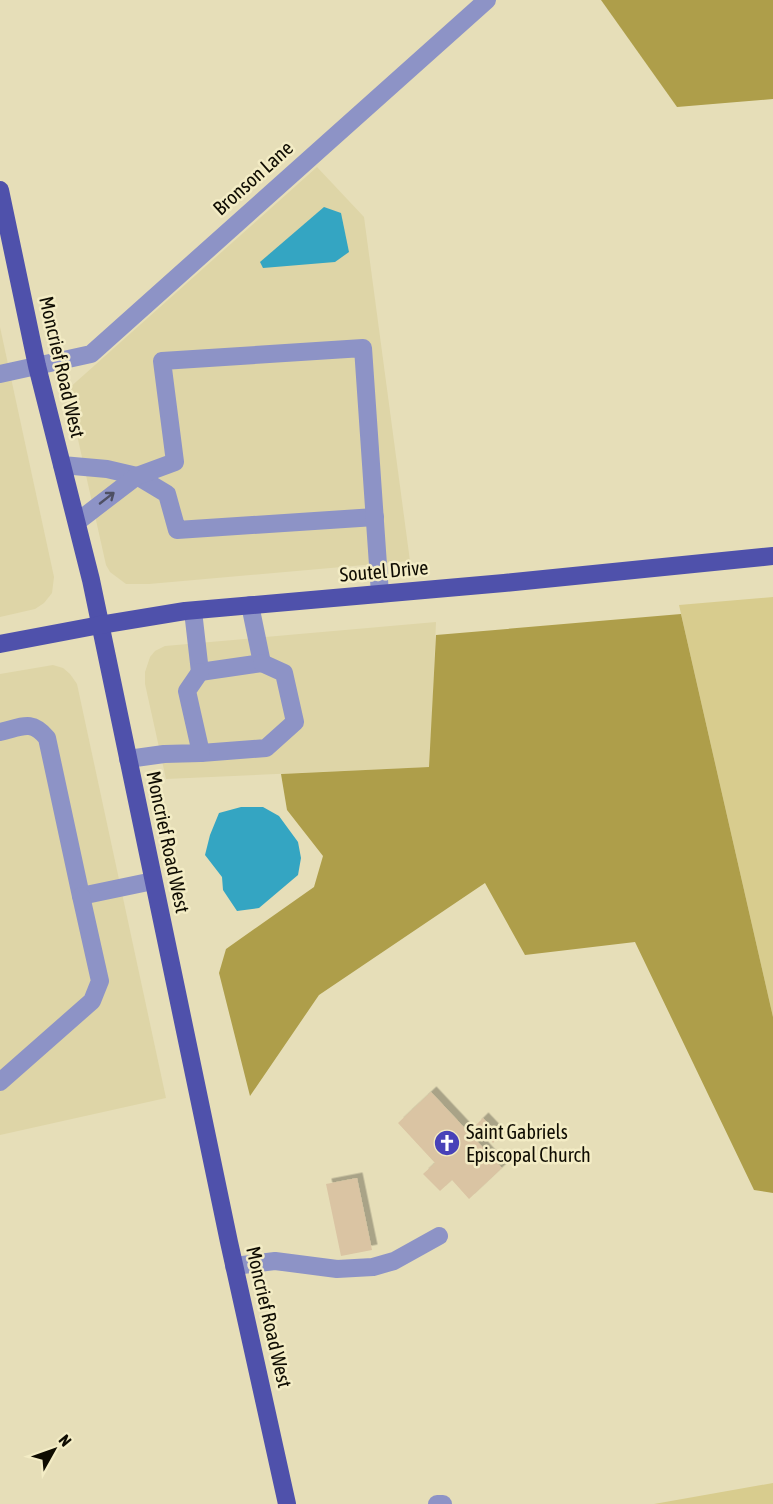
<svg xmlns="http://www.w3.org/2000/svg" width="773" height="1504" font-family="'Asap Condensed',sans-serif">
  <style>
    .built { fill: #ded5a7 }
    .green { fill: #d8cc8e }
    .forest { fill: #ae9e4a }
    .water { fill: #34a5c2 }
    .building { fill: #dac4a3; filter: url(#shadow) }
    .lines { fill: none; stroke-linecap: round; stroke-linejoin: round }
    .minor { stroke: #8d93c6; stroke-width: 18 }
    .major { stroke: #4f51ab; stroke-width: 18 }
    .oneway { stroke: #4e5064 }
    .labels { text-anchor: middle; stroke-width: 5; stroke-linejoin: round; paint-order: stroke }
    .street-label { font-size: 20px; fill: #0f0c02; stroke: #f3ecc5 }
    .poi-label { font-size: 20px; fill: #0f0c02; stroke: #f3ecc5; text-anchor: start }
  </style>
  <defs>
    <filter id="shadow"><feDropShadow dx="5.5" dy="-5.5" stdDeviation="0" flood-color="#0004"/></filter>
  </defs>
  <rect width="100%" height="100%" fill="#e6deb8"/>
  <g class="built">
    <polygon points="317,167 364,217 410,561 149,584 126,584 110,572 106,565 67,390"/>
    <polygon points="0,327 54,577 52,593 44,603 35,609 0,617"/>
    <polygon points="436,622 430,767 166,779 145,684 145,672 150,657 155,651 165,646"/>
    <polygon points="53,665 63,668 70,674 77,684 166,1098 0,1135 0,674"/>
  </g>
  <g class="green">
    <polygon points="773,597 773,1017 679,605"/>
    <polygon points="773,1483 773,1504 654,1504"/>
  </g>
  <g class="forest">
    <polygon points="601,0 773,0 773,99 677,107"/>
    <polygon points="681,614 773,1017 773,1193 754,1190 635,942 525,955 485,883 319,995 250,1096 219,973 226,949 314,887 323,856 287,810 281,774 429,767 436,635"/>
  </g>
  <g class="water">
    <polygon points="324,207 341,213 349,252 335,262 263,268 260,262"/>
    <polygon points="241,807 263,807 279,816 298,842 301,858 298,875 259,908 237,911 223,890 222,877 205,855 210,835 219,813"/>
  </g>
  <g class="building">
    <polygon points="431,1092 502,1168 469,1199 452,1180 440,1191 423,1174 435,1163 398,1123"/>
    <polygon points="483,1118 500,1136 493,1143 476,1125"/>
    <polygon points="357,1178 372,1250 341,1256 326,1184"/>
  </g>
  <g class="lines">
    <g class="minor">
      <polyline points="0,374 91,354 487,0"/>
      <polyline points="62,465 107,469 137,476 167,494 177,530 375,517"/>
      <polyline points="77,522 137,476 175,462 162,361 363,348 380,594"/>
      <polyline points="193,611 200,672 262,663 250,605"/>
      <path d="M0,732C22,727 31,719 47,738L81,896L153,881"/>
      <polyline points="201,753 266,748 295,722 284,673 262,663"/>
      <polyline points="128,759 164,754 201,753 187,691 200,672"/>
      <polyline points="0,1082 92,1001 100,981 81,896"/>
      <polyline points="234,1266 275,1261 337,1269 373,1267 394,1261 439,1236"/>
      <polyline points="437,1504 443,1504"/>
    </g>
    <g class="major">
      <polyline points="0,190 37,366 91,580 229,1242 287,1504"/>
      <polyline points="0,644 100,625 185,611 504,583 773,556"/>
    </g>
  </g>
  <defs><path id="oneway-shaft" d="M-6 0H5M1.5-3L5.5 0L1.5 3" fill="none" stroke-width="1.6" stroke-linecap="round" stroke-linejoin="round" transform="scale(1.5)"/></defs>
  <use class="oneway" href="#oneway-shaft" transform="translate(107 498) rotate(-38)"/>
  <defs>
    <g id="church-disc" transform="scale(1.35)"><circle r="9.5" fill="#4842b8" stroke="#f3ecc5"/><path d="M-1.2-6h2.4v3.5h3.3v2.4h-3.3V6h-2.4V-.1h-3.3v-2.4h3.3Z" fill="#fff"/></g>
  </defs>
  <g fill-rule="evenodd">
    <use href="#church-disc" x="447" y="1143"/>
  </g>
  <g class="labels">
    <g class="street-label">
      <text transform="translate(253 178) rotate(-42)" y="7">Bronson Lane</text>
      <text transform="translate(62 367) rotate(77)" y="7">Moncrief Road West</text>
      <text transform="translate(384 571) rotate(-5)" y="7">Soutel Drive</text>
      <text transform="translate(168 842) rotate(78)" y="7">Moncrief Road West</text>
      <text transform="translate(269 1317) rotate(77)" y="7">Moncrief Road West</text>
    </g>
    <g class="poi-label">
      <text x="466" y="1139">Saint Gabriels<tspan x="466" dy="23">Episcopal Church</tspan></text>
    </g>
  </g>
  <g transform="translate(54 1450) rotate(50)" stroke="#f3ecc5" stroke-width="4.5" paint-order="stroke">
  <path d="M0-4.5L10 22L0 15L-10 22Z" fill="#0f0c02"/>
  <text y="-9" font-size="16" font-weight="bold" text-anchor="middle" fill="#0f0c02">N</text>
  </g>
</svg>
